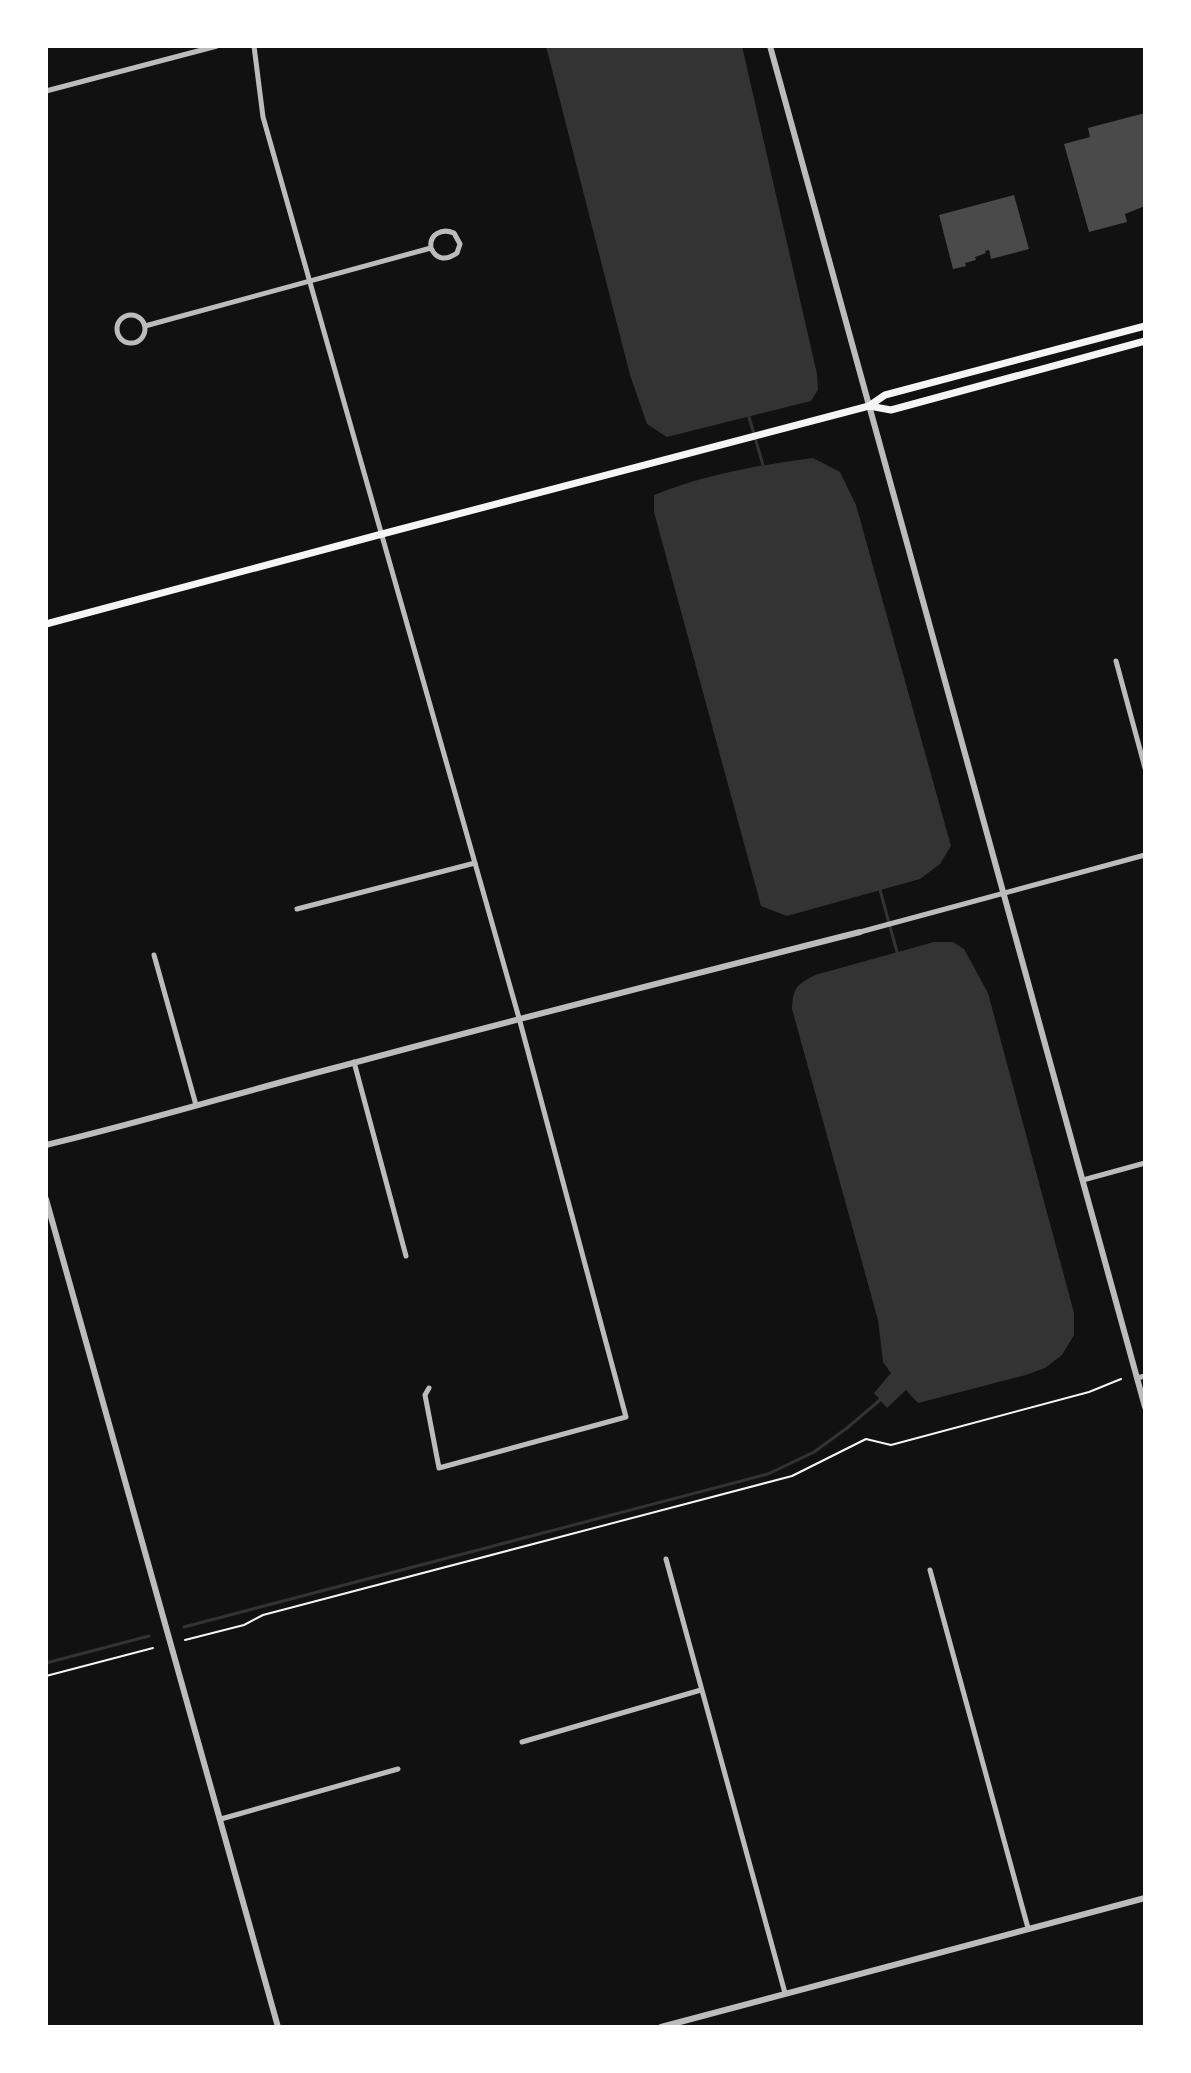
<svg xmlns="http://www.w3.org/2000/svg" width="1191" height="2073" font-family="Arial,sans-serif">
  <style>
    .water { fill: #333 }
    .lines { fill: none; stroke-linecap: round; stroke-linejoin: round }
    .stream { stroke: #333; stroke-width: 3 }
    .building { fill: #4a4a4a }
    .path { stroke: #f5f5f5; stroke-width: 2 }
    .minor { stroke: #bcbcbc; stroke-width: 5 }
    .tertiary { stroke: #bcbcbc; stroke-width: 6 }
    .secondary { stroke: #f5f5f5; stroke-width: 7 }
  </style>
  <rect width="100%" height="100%" fill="#111"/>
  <g class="water">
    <polygon points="546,46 742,46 817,374 818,390 811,401 667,437 647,424 630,375"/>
    <path d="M813,458L840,472L856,505L951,846L940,864L920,879L787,916L761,906L654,512V495C704,475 759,465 813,458Z"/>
    <path d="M934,942H953L964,949L988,993L1074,1313V1335L1062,1355L1045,1368L1026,1375L918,1403L906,1390L887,1408L874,1393L891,1373L883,1362L878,1320L792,1009C793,988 797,984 815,975Z"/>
  </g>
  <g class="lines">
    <g class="stream">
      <polyline points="749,417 763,465"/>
      <polyline points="880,890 897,952"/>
      <polyline points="184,1627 768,1474 814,1452 847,1428 880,1400"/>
      <polyline points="46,1663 149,1636"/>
    </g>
  </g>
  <g class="building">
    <polygon points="1145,113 1145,206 1125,214 1127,222 1089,232 1064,144 1090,137 1088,128"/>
    <polygon points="1014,195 1029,249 991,259 989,250 985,251 986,253 975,257 976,260 965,263 966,266 953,269 939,215"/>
  </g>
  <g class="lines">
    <g class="path">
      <polyline points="185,1640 244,1625 263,1615 792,1476 866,1439 891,1445 1089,1392 1121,1379"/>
      <polyline points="46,1676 153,1648"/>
    </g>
    <g class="minor">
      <polyline points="254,46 263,117 519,1018 626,1417 439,1468 425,1395 429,1388"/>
      <polyline points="46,91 217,46"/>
      <circle cx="131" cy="329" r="14"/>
      <path d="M145,326L431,248C437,261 447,260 457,253L460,244L454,233C442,228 429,234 431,248"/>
      <polyline points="1116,661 1145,768"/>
      <polyline points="297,909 475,863"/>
      <polyline points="860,932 1145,855"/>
      <polyline points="154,955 196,1105"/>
      <polyline points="354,1062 406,1256"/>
      <polyline points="1083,1180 1145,1163"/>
      <polyline points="1137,1378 1145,1376"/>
      <polyline points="666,1559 785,1993"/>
      <polyline points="930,1570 1028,1928"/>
      <polyline points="522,1742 701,1690"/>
      <polyline points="221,1819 398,1769"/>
    </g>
    <g class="tertiary">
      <polyline points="770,46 1145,1407"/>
      <path d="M46,1145C144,1122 241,1092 338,1067C512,1020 686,976 860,932"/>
      <polyline points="46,1199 278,2027"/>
      <polyline points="661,2027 1145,1898"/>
    </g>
    <g class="secondary">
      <polyline points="869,406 891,410 1145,341"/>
      <polyline points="46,624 382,534 869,406 885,395 1145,326"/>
    </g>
  </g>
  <rect width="1191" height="2073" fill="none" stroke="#ffffff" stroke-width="96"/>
</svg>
